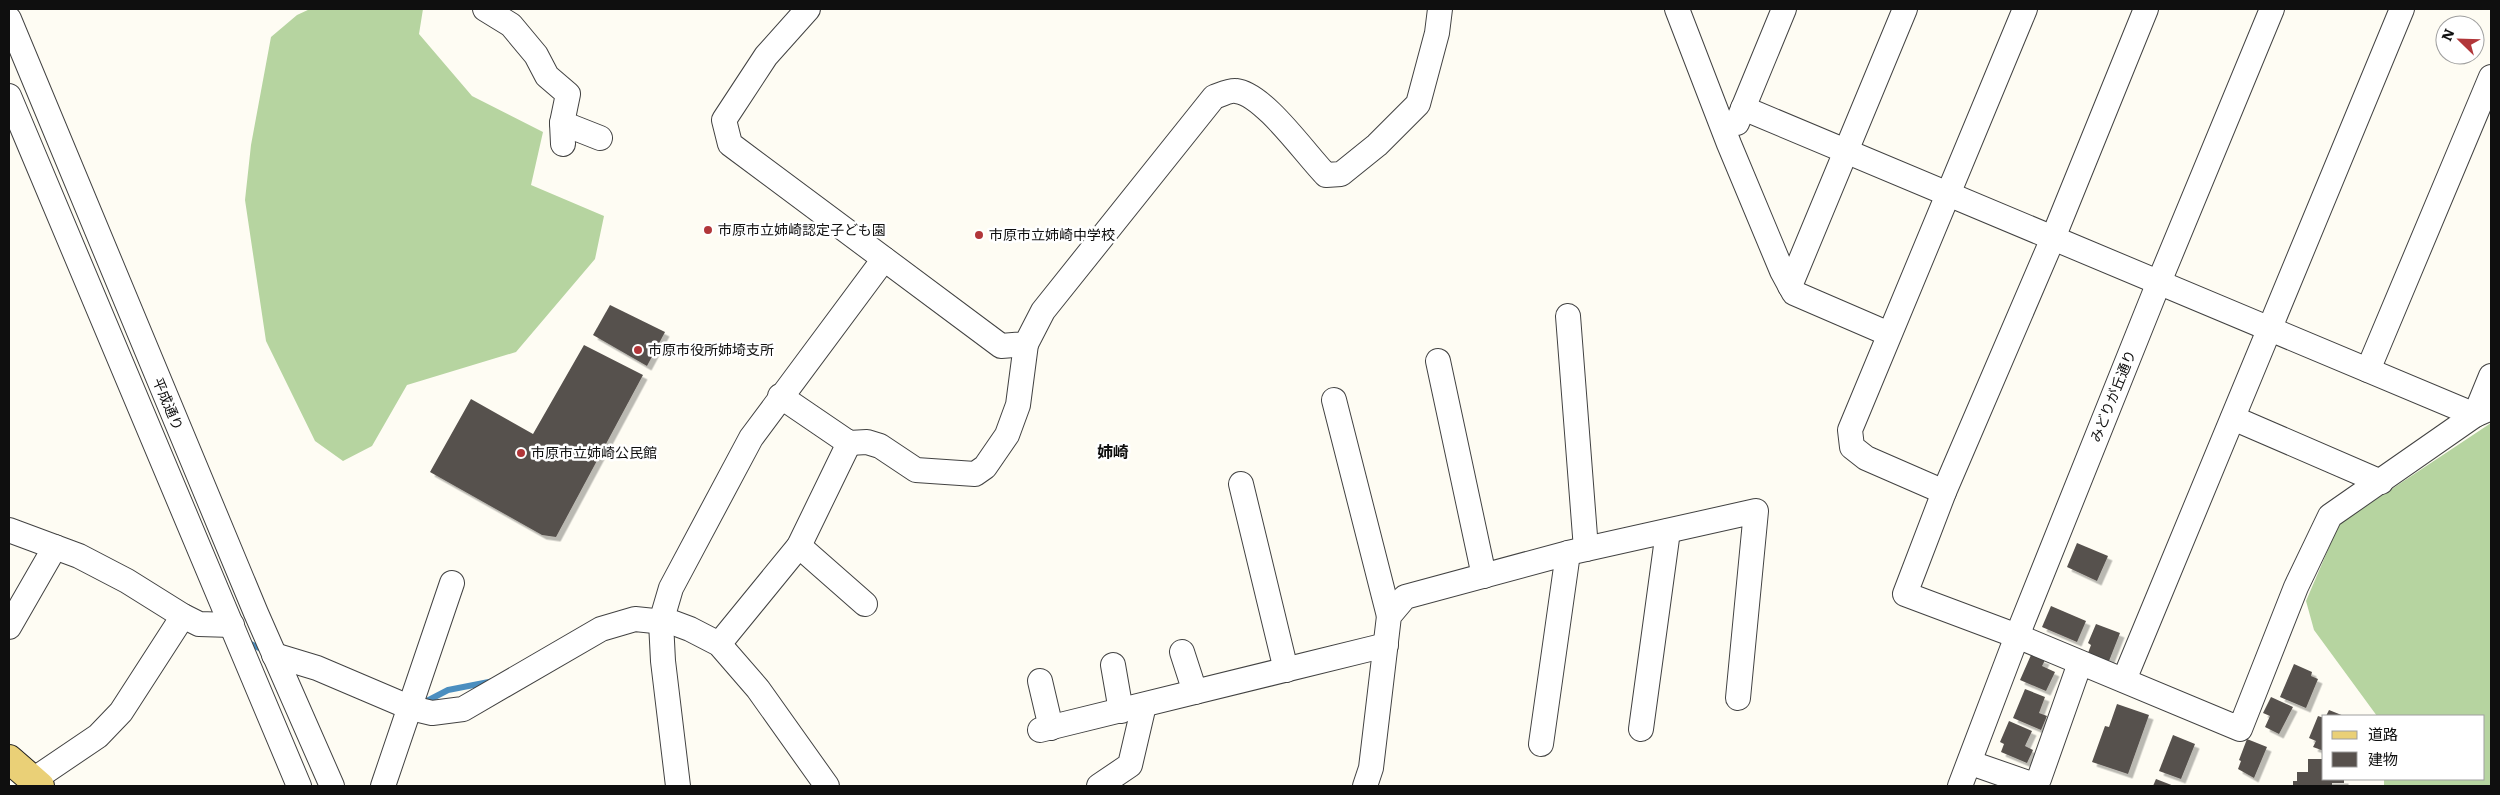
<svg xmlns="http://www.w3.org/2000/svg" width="2500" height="795" font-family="Literata,'Noto Sans JP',serif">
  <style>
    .forest { fill: #b6d4a0 }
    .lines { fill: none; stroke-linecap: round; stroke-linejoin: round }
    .stream { stroke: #4b8ebf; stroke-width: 6 }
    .building { fill: #57514d; filter: url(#shadow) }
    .minor-casing { stroke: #424242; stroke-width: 26 }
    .major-casing { stroke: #202020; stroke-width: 30 }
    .minor { stroke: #fff; stroke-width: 24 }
    .major { stroke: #ead077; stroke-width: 28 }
    .poi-dot { fill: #b13639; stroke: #fff; stroke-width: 2 }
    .labels { text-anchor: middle; stroke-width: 5; stroke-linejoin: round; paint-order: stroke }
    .poi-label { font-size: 14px; fill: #0f0f0f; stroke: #fff; text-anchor: start }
    .street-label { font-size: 14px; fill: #0f0f0f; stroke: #fff }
    .quarter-label { font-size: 16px; font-weight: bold; fill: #0f0f0f; stroke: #fff }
  </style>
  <defs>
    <filter id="shadow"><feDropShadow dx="4.5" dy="4.5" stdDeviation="0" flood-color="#0004"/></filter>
  </defs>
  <rect width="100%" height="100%" fill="#fefcf3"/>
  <g class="forest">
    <polygon points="310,9 423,9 419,34 472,96 543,132 531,185 604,216 595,259 516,352 407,385 372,446 343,461 315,441 266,341 245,200 251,145 271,37 297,15"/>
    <polygon points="2491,423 2491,786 2384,786 2384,779 2484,779 2484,716 2377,716 2314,630 2306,601 2339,524"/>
  </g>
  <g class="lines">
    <g class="stream">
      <polyline points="245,641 265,651"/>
      <polyline points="423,703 448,690 494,681"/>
    </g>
  </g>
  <g class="building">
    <polygon points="610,305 665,332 647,366 593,335"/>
    <polygon points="584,345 643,375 556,537 542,535 430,472 471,399 533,434"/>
    <polygon points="2077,543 2108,556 2097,581 2067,567"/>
    <polygon points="2051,606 2086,621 2077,642 2042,627"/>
    <polygon points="2096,624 2120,633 2109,661 2088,653 2091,645 2088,643"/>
    <polygon points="2031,655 2045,660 2042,666 2055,672 2046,691 2020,680"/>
    <polygon points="2294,664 2312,672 2311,676 2318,679 2306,708 2280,697"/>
    <polygon points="2025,689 2045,697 2039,713 2047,716 2041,730 2013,718"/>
    <polygon points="2271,697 2293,707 2279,734 2265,727 2270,716 2263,713"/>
    <polygon points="2117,704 2149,715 2128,774 2092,762 2105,726 2109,727"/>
    <polygon points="2329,710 2344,716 2326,716"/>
    <polygon points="2318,716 2324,718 2324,751 2313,747 2316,741 2309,738"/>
    <polygon points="2009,721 2032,731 2025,746 2033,750 2027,763 2001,752 2004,744 2000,742"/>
    <polygon points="2173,735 2195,744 2181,779 2159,771"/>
    <polygon points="2247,739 2267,747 2254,778 2238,769 2241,761 2239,760"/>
    <polygon points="2308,759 2324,759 2324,779 2344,779 2344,783 2332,783 2332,786 2293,786 2293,781 2297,781 2297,772 2308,772"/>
    <polygon points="2156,779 2174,786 2153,786"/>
  </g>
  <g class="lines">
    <g class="minor-casing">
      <g id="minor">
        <polyline points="485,9 511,25 536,55 547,76 568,94 562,123 563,144"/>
        <path d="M808,9L766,56L724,120L730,144L1001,346L1026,344L1043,311L1214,97C1220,95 1230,90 1236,91C1264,94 1306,155 1326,175L1341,174L1377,145L1418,104L1437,33L1440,9"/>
        <polyline points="1677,9 1729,144 1782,271 1794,293 1889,334"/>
        <polyline points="2146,9 2053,238 1944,492 1905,594 2017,636 2240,729 2296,587 2330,516 2475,415 2491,408"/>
        <polyline points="9,19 256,613 332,786"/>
        <polyline points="9,96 299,786"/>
        <polyline points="1743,108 2475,415"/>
        <polyline points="562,123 600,138"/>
        <polyline points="1737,123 1784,9"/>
        <polyline points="1790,286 1905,9"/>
        <polyline points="1568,316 1586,549"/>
        <polyline points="1438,361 1484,576"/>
        <polyline points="2368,370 2491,77"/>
        <polyline points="780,396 849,443 867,442 880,446 916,470 975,474 985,467 1007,435 1018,405 1026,344"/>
        <polyline points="1334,400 1389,616"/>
        <polyline points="2475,415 2491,376"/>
        <polyline points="2233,418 2381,482"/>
        <polyline points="1241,484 1286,670"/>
        <polyline points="1944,492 1866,458 1852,447 1850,430 2025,9"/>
        <polyline points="9,530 79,556 127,581 183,616 199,624 232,625"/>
        <polyline points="799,546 865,604"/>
        <polyline points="9,627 55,547"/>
        <polyline points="719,644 799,546 849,443"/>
        <polyline points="1182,652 1195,692"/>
        <polyline points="274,655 317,668 411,708 432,713 463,709 601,629 635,619 674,623 690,629 719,644 758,689 827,786"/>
        <polyline points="1113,665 1121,711"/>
        <polyline points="2124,680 2402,9"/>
        <polyline points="1040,681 1051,728"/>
        <polyline points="1641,729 1668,531"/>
        <polyline points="1040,730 1386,645"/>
        <polyline points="1541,744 1568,553"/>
        <polyline points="1971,763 2034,785 2039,779 2080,663"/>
        <polyline points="33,780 98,736 121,712 183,616"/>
        <polyline points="383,786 452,583"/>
        <polyline points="678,786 663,661 661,622 671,588 751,438 884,259"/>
        <polyline points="1099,786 1130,765 1144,705"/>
        <polyline points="1365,786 1371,768 1389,616 1405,597 1568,553 1756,511 1738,698"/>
        <polyline points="1960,786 2017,636 2159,282 2272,9"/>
      </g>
    </g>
    <g class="major-casing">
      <polyline id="major" points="9,759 40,786"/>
    </g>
    <use href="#minor" class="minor"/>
    <use href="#major" class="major"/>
  </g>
  <g class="poi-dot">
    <circle cx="708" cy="230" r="5"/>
    <circle cx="979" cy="235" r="5"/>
    <circle cx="638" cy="350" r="5"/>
    <circle cx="521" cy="453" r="5"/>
  </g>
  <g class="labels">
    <g class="poi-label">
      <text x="718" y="235">市原市立姉崎認定子ども園</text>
      <text x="989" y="240">市原市立姉崎中学校</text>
      <text x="648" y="355">市原市役所姉埼支所</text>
      <text x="531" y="458">市原市立姉崎公民館</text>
    </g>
    <g class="street-label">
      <text transform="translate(2113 396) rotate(-68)" y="5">みどりが丘通り</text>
      <text transform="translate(168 404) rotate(67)" y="5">平成通り</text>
    </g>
    <g class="quarter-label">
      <text x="1113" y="458">姉崎</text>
    </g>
  </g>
  <rect width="2500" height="795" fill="none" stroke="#0f0f0f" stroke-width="20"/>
  <rect x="2322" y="715" width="162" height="65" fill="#ffffff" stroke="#9f9f9f"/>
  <rect x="2332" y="731" width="25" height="8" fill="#ead077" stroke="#9f9f9f"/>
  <text x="2368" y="740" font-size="15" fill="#0f0f0f">道路</text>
  <rect x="2332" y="752" width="25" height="15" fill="#57514d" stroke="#9f9f9f"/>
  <text x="2368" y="765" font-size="15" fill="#0f0f0f">建物</text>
  <g transform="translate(2460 40) rotate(293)"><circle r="24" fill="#ffffff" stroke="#9f9f9f"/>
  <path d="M0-4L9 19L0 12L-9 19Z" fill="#b13639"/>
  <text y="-8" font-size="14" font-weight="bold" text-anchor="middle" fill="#0f0f0f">N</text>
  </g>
</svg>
